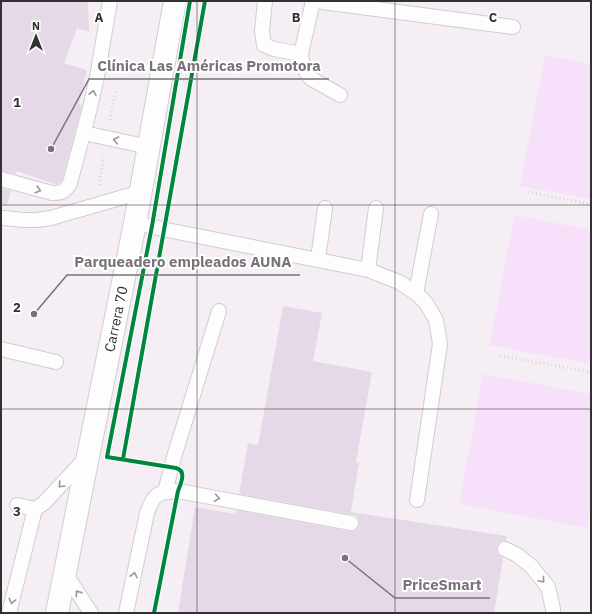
<svg xmlns="http://www.w3.org/2000/svg" width="592" height="614" font-family="'IBM Plex Sans',sans-serif">
  <style>
    .green { fill: #f7e0fa }
    .building { fill: #e5d9e7 }
    .lines { fill: none; stroke-linecap: round; stroke-linejoin: round }
    .lane-casing { stroke: #d0ccd0; stroke-width: 16 }
    .secondary-casing { stroke: #d0ccd0; stroke-width: 24 }
    .path { stroke: #d6d5d6; stroke-width: 2.5; stroke-dasharray: 1 3; stroke-linecap: butt }
    .lane { stroke: #fefdfe; stroke-width: 14 }
    .secondary { stroke: #fefdfe; stroke-width: 22 }
    .cycleway-casing { stroke: #fff; stroke-width: 6 }
    .cycleway { stroke: #00873e; stroke-width: 4 }
    .oneway { stroke: #989699 }
    .grid { fill: none; stroke: #333034; stroke-width: 1; stroke-opacity: 0.55 }
    .labels { text-anchor: middle; stroke-width: 4; stroke-linejoin: round; paint-order: stroke }
    .street-label { font-size: 14px; fill: #333034; stroke: #fff }
    .grid-label { font-size: 13px; text-anchor: middle; font-weight: bold; fill: #333034; stroke: #fff; stroke-width: 4; stroke-linejoin: round; paint-order: stroke }
    .leader { fill: none; stroke: #777378; stroke-width: 1.5 }
    .callout-dot { fill: #777378; stroke: #fff; stroke-width: 1.5 }
    .callout-label { font-size: 15px; text-anchor: middle; font-weight: bold; fill: #777378; stroke: #fff; stroke-width: 4; stroke-linejoin: round; paint-order: stroke }
  </style>
  <rect width="100%" height="100%" fill="#f5eff5"/>
  <g class="green">
    <polygon points="545,55 591,64 591,199 520,186"/>
    <polygon points="514,215 591,230 591,364 490,345"/>
    <polygon points="483,374 591,394 591,504 587,528 459,504"/>
  </g>
  <g class="building">
    <polygon points="1,1 88,1 89,32 77,28 64,63 87,70 79,104 82,106 62,180 58,184 55,184 17,171 16,174 1,171"/>
    <polygon points="1,188 11,191 7,206 1,205"/>
    <polygon points="283,306 322,313 313,361 372,372 356,462 359,463 351,512 507,536 506,541 500,542 497,546 497,549 498,554 503,558 494,613 178,613 195,507 235,514 236,510 349,531 354,531 358,528 359,525 359,520 356,516 353,515 239,494 248,443 258,445"/>
  </g>
  <g class="lines">
    <g class="lane-casing">
      <g id="lane">
        <polyline points="265,1 262,31 264,45 274,49 301,54"/>
        <polyline points="313,1 301,54 303,67 310,78 340,95"/>
        <polyline points="315,1 513,27"/>
        <polyline points="84,133 149,147"/>
        <path d="M1,179L52,193C62,193 65,192 70,183L90,108L97,77L110,1"/>
        <polyline points="4,218 23,220 36,220 51,218 141,192"/>
        <polyline points="135,223 172,231 368,270 399,282 416,293 426,303 436,320 440,344 417,500"/>
        <polyline points="318,259 325,208"/>
        <polyline points="368,270 376,208"/>
        <polyline points="416,293 431,214"/>
        <polyline points="1,349 56,362"/>
        <polyline points="165,492 174,457 219,311"/>
        <polyline points="17,505 35,509"/>
        <polyline points="505,549 517,555 531,566 548,587 553,609 553,613"/>
        <polyline points="65,573 91,613"/>
        <polyline points="9,613 35,509 44,503 86,458"/>
        <path d="M126,613L147,513C154,493 158,492 178,491L351,523"/>
      </g>
    </g>
    <g class="secondary-casing">
      <polyline id="secondary" points="57,613 88,456 135,223 175,1"/>
    </g>
    <g class="path">
      <polyline points="120,68 139,72"/>
      <polyline points="183,80 191,82"/>
      <polyline points="110,120 116,89"/>
      <polyline points="99,185 104,156"/>
      <polyline points="528,192 591,204"/>
      <polyline points="500,356 591,372"/>
    </g>
    <use href="#lane" class="lane"/>
    <use href="#secondary" class="secondary"/>
    <g class="cycleway-casing">
      <g id="cycleway">
        <polyline points="123,459 205,1"/>
        <path d="M154,613L178,491C181,483 187,471 176,468L107,457L152,226L190,1"/>
      </g>
    </g>
    <use href="#cycleway" class="cycleway"/>
  </g>
  <defs><path id="oneway-chevron" d="M-2-3.5L2.5 0L-2 3.5" fill="none" stroke-width="1.6" stroke-linecap="round" stroke-linejoin="round"/></defs>
  <g class="oneway">
    <use href="#oneway-chevron" transform="translate(93 93) rotate(-78)"/>
    <use href="#oneway-chevron" transform="translate(116 140) rotate(-168)"/>
    <use href="#oneway-chevron" transform="translate(38 190) rotate(16)"/>
    <use href="#oneway-chevron" transform="translate(61 485) rotate(134)"/>
    <use href="#oneway-chevron" transform="translate(217 498) rotate(10)"/>
    <use href="#oneway-chevron" transform="translate(134 575) rotate(-78)"/>
    <use href="#oneway-chevron" transform="translate(542 580) rotate(50)"/>
    <use href="#oneway-chevron" transform="translate(78 593) rotate(-124)"/>
    <use href="#oneway-chevron" transform="translate(12 601) rotate(104)"/>
  </g>
  <path class="grid" d="M197,1V613M395,1V613M1,205H591M1,409H591"/>
  <g class="labels">
    <g class="street-label">
      <text transform="translate(116 319) rotate(-78)" y="5">Carrera 70</text>
    </g>
  </g>
  <g class="grid-label">
    <text x="99" y="22">A</text>
    <text x="296" y="22">B</text>
    <text x="493" y="22">C</text>
    <text x="17" y="107">1</text>
    <text x="17" y="312">2</text>
    <text x="17" y="516">3</text>
  </g>
  <path class="leader" d="M51 149L89 79H329M34 314L67 275H300M345 558L395 598H490"/>
  <g class="callout-dot">
    <circle cx="51" cy="149" r="4"/>
    <circle cx="34" cy="314" r="4"/>
    <circle cx="345" cy="558" r="4"/>
  </g>
  <g class="callout-label">
    <text x="209" y="71">Clínica Las Américas Promotora</text>
    <text x="183" y="267">Parqueadero empleados AUNA</text>
    <text x="442" y="590">PriceSmart</text>
  </g>
  <rect width="592" height="614" fill="none" stroke="#333034" stroke-width="4"/>
  <g transform="translate(36 36)" stroke="#ffffff" stroke-width="3" paint-order="stroke">
  <path d="M0-3L7 15L0 10L-7 15Z" fill="#333034"/>
  <text y="-6" font-size="11" font-weight="bold" text-anchor="middle" fill="#333034">N</text>
  </g>
</svg>
